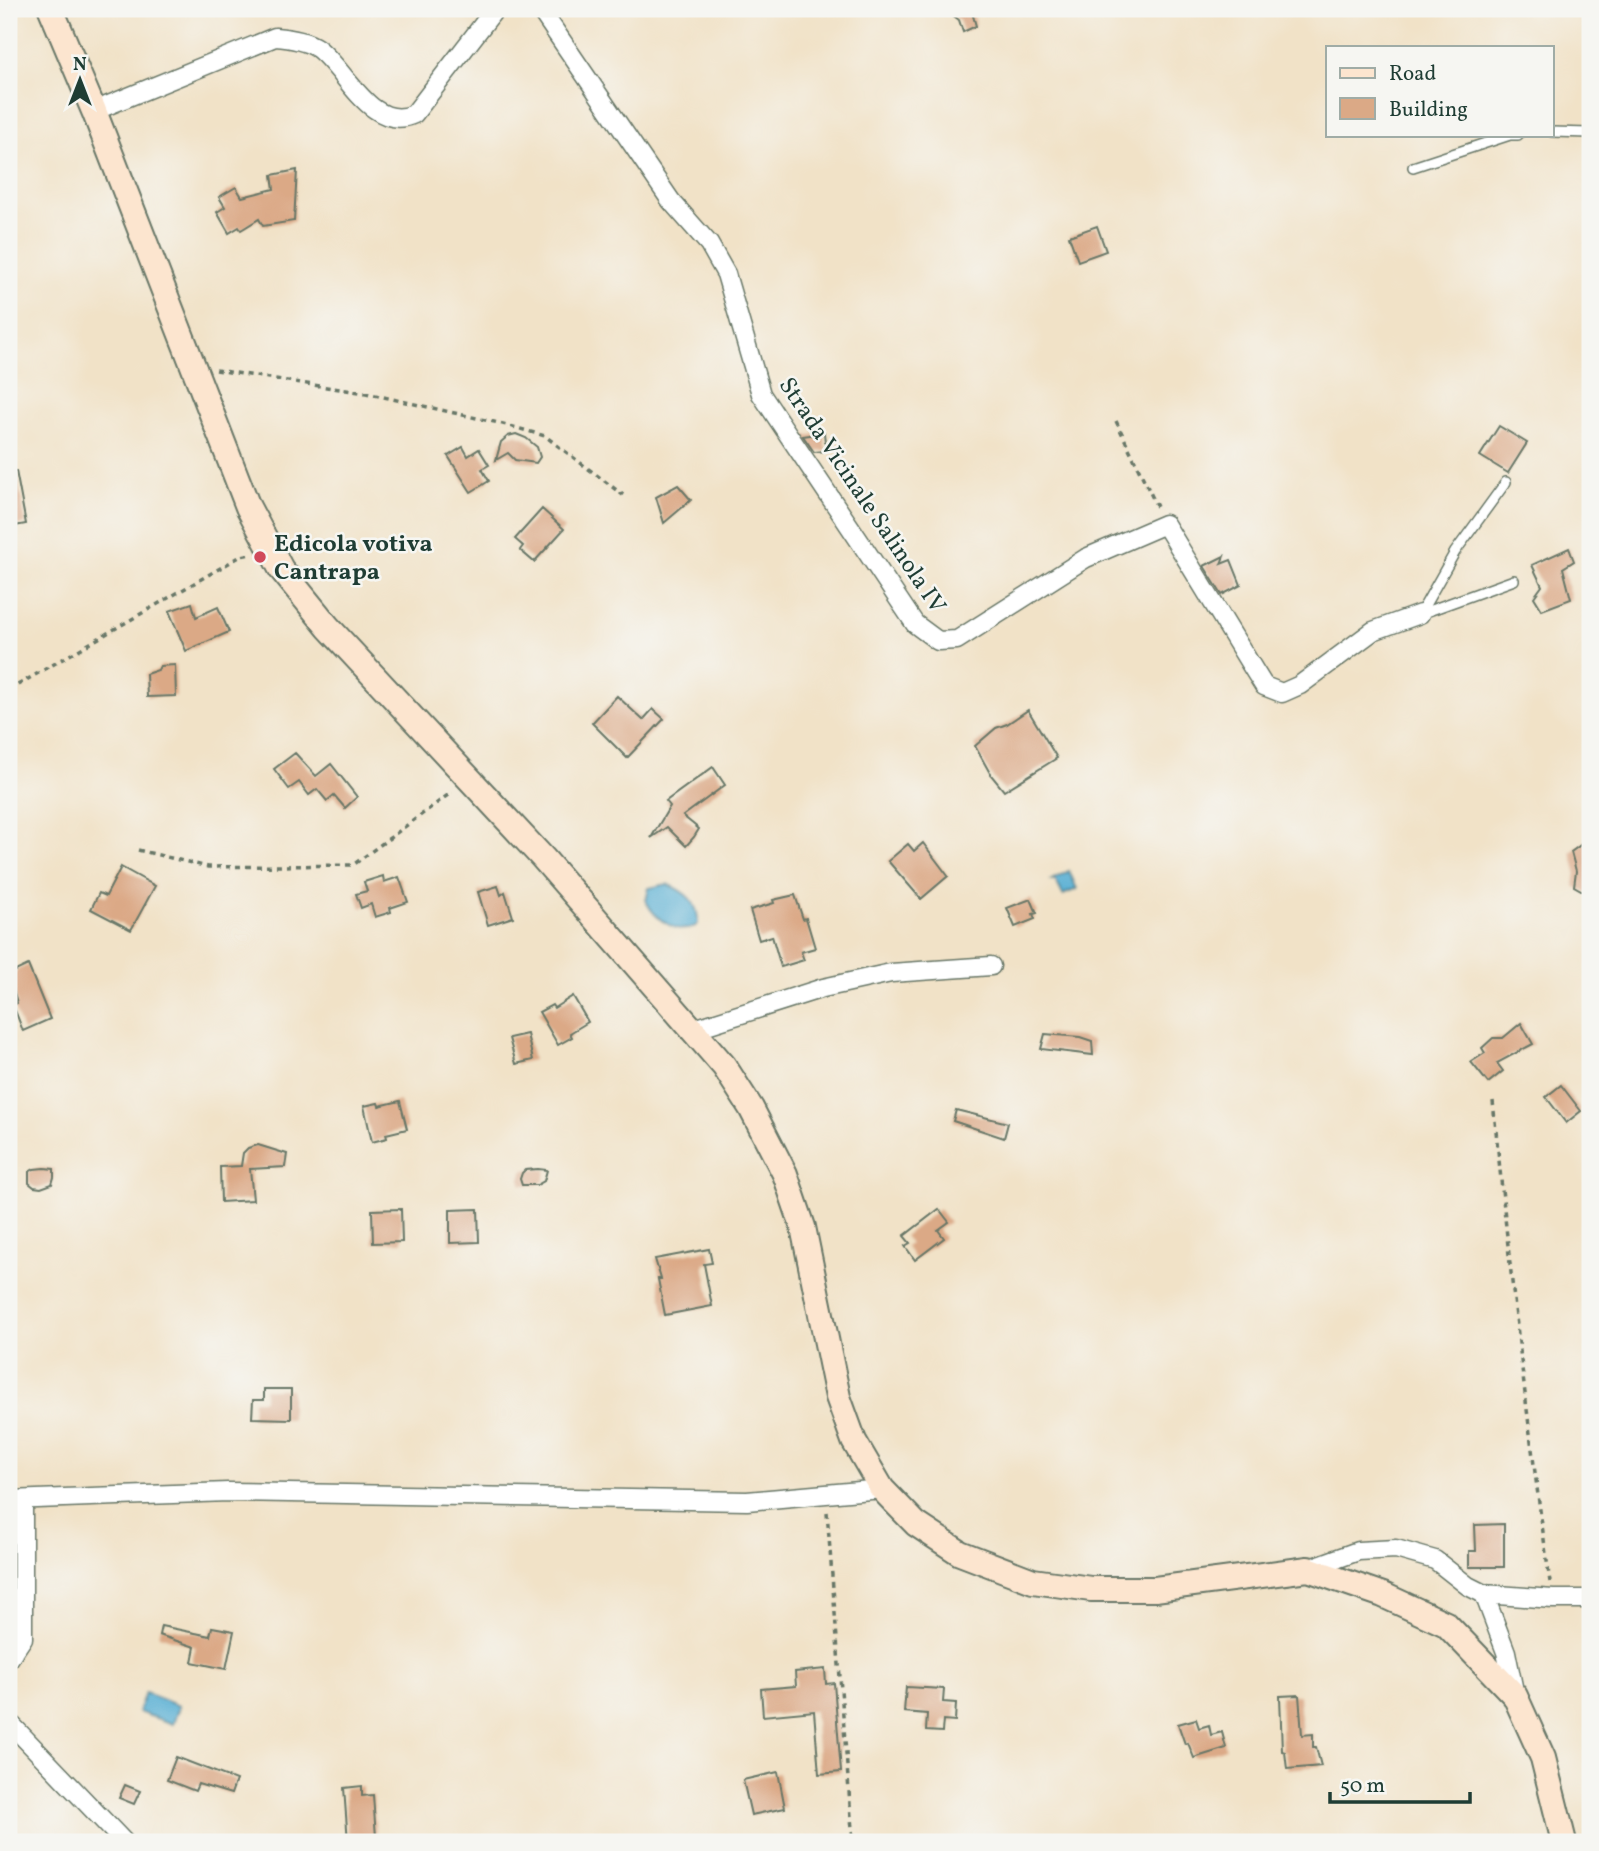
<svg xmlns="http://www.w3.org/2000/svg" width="1599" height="1851" font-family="Vollkorn,serif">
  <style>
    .water { fill: #56aed3; stroke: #3a7684; stroke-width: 2 }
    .building { fill: #dba986 }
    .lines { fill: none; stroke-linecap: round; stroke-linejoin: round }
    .service-casing { stroke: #687767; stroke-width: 12 }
    .minor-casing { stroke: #687767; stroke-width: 21 }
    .secondary-casing { stroke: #687767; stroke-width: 28 }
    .path { stroke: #687767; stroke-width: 3.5; stroke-dasharray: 5 5; stroke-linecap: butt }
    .service { stroke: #fff; stroke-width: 9 }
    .minor { stroke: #fff; stroke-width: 18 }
    .secondary { stroke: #fce5cf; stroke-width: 24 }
    .poi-dot { fill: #d1495b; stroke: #f6f6f2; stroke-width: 2.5 }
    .labels { text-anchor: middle; stroke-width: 5; stroke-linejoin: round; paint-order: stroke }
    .street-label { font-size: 24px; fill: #1f3d34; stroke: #f6f6f2 }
    .poi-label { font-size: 24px; font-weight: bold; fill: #1f3d34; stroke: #f6f6f2; text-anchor: start }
  </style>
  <rect width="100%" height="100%" fill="#f6f6f2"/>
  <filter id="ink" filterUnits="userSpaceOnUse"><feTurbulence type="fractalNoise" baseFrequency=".0143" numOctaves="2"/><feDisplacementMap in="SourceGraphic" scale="14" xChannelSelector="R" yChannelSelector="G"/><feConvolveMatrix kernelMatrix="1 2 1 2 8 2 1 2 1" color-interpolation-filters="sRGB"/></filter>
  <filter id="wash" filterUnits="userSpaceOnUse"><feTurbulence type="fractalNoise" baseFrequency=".00686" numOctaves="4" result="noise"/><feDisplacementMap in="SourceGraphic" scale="28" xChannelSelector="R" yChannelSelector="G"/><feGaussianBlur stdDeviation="1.57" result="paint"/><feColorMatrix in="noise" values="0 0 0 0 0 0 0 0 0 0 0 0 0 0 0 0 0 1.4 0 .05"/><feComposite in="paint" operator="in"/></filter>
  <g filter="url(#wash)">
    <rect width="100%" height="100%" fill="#f1e2c7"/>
    <g class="water">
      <polygon points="1069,871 1077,889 1063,895 1056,881 1050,881"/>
      <path d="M667,884C685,892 699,901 698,924C680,939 654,918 646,901L649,888Z"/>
      <polygon points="145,1693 179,1706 173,1724 138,1712"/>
    </g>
    <g id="blocks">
      <g class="building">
        <polygon points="945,9 971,9 976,26 963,32 959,20"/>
        <polygon points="297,170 294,221 263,226 259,219 241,230 239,227 229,233 217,212 225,207 219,197 236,187 242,197 274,189 272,175"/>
        <polygon points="1097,226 1106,251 1078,261 1069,236"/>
        <polygon points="1499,426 1527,443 1508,473 1480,456"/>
        <polygon points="824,433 826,451 814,452 803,436"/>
        <polygon points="516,434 526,438 537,447 540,457 536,463 515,460 508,453 496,460 501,442 508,436"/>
        <polygon points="463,447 468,456 479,449 489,465 482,469 489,481 471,492 448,456"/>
        <polygon points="9,471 16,471 26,524 9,527"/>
        <polygon points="678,485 691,500 664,523 656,497"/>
        <polygon points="542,509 564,529 534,562 520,550 523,546 515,539"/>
        <polygon points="1569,548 1574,561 1563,568 1571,599 1542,610 1534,597 1542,586 1532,565"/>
        <polygon points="1224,556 1221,564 1231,560 1241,585 1222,595 1204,566"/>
        <polygon points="192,603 196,617 218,607 229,632 186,651 169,611"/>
        <polygon points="175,665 176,696 147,697 146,674 158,670 160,666"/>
        <polygon points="617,696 643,720 653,709 664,719 627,758 592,723"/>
        <polygon points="1028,710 1057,758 1004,791 991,775 975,746 996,728 1007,724"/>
        <polygon points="295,753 316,776 331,764 357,797 345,808 334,795 327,801 317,789 309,795 299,782 289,789 274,769"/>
        <polygon points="713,767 725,785 683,816 699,829 694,837 686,846 667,827 651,838 670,806 666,801"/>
        <polygon points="1590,838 1590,895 1574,886 1576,871 1571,852"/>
        <polygon points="923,843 948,876 921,899 888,861 908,844 914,851"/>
        <polygon points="121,867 155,886 131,930 91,909 99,893 106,896"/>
        <polygon points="383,876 384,882 399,877 408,902 390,908 391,912 375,917 371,904 361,908 356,894 367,891 364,882"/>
        <polygon points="498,886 501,895 505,892 513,917 488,925 478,892"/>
        <polygon points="795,895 803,919 806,918 815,948 801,952 804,960 781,967 772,936 759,940 750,910 774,903 773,900"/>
        <polygon points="1031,899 1037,913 1033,914 1035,919 1015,927 1007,908"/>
        <polygon points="28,965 50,1019 23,1031 13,1005 17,1003 9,974"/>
        <polygon points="573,996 588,1022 570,1033 572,1037 558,1045 539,1012 552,1005 554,1008"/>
        <polygon points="1521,1023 1533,1044 1497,1063 1503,1071 1488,1083 1471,1062 1485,1053 1482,1048 1493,1038 1503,1038"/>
        <polygon points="527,1034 533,1060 516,1064 509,1038"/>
        <polygon points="1045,1034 1080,1037 1092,1041 1093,1055 1041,1049"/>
        <polygon points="1561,1085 1581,1111 1566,1123 1546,1097"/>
        <polygon points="400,1101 407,1129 386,1134 387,1138 372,1142 364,1106 378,1103 379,1106"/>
        <polygon points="956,1110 1008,1123 1004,1138 953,1121"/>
        <polygon points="258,1145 287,1154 285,1167 250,1169 253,1200 221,1202 220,1167 241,1166 243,1153 248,1148"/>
        <polygon points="44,1168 54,1169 54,1177 52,1184 41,1188 34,1187 29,1183 29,1172 34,1169"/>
        <polygon points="538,1169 547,1170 544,1181 537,1185 522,1185 520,1179 522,1173 525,1170"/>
        <polygon points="401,1209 402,1242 373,1243 372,1210"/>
        <polygon points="478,1209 479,1242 450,1243 450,1210"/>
        <polygon points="939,1209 949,1222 938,1230 944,1238 915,1260 905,1246 910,1243 904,1236"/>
        <polygon points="709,1249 712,1263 704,1264 712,1306 665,1315 658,1279 661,1279 655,1259"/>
        <polygon points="264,1389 291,1389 291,1419 252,1418 253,1400 264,1400"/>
        <polygon points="1504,1524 1504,1567 1469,1567 1469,1551 1476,1551 1475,1525"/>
        <polygon points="161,1626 210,1636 212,1627 234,1631 226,1669 192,1662 195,1647 159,1635"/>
        <polygon points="825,1669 826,1684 834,1683 841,1772 819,1774 814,1711 763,1716 761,1689 796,1686 795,1672"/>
        <polygon points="906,1687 944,1689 943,1702 956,1703 955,1721 943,1720 942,1732 926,1731 927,1714 904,1712"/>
        <polygon points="1299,1695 1302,1735 1313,1734 1313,1747 1316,1747 1321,1766 1287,1769 1285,1752 1282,1751 1280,1696"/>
        <polygon points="1196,1719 1199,1728 1209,1725 1211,1735 1222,1732 1226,1748 1194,1758 1188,1743 1185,1744 1178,1724"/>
        <polygon points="176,1757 236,1780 231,1794 198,1784 195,1791 167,1780"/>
        <polygon points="778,1772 785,1808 751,1815 743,1780"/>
        <polygon points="125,1785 140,1791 134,1804 119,1798"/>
        <polygon points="362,1786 362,1796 373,1795 376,1837 364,1838 364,1842 348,1842 344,1788"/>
      </g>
    </g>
  </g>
  <g filter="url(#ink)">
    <use href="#blocks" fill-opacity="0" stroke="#687767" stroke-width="2"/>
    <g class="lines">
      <g class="service-casing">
        <g id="service">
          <polyline points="1552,132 1590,133"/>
          <polyline points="1413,167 1510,135 1518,135"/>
          <polyline points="1506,482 1455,552 1420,614 1514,580"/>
        </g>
      </g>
      <g class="minor-casing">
        <g id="minor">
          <polyline points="540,9 671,201 709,244 726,274 761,394 915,624 938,641 957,640 1086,558 1165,524 1254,670 1264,686 1282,693 1300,685 1373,631 1420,614"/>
          <path d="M94,111L275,37C288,38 305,40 317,48C345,68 372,134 414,114L495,9"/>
          <polyline points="694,1029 823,988 891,973 991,966"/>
          <polyline points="9,1500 228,1492 747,1501 882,1489"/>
          <polyline points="1308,1569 1358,1551 1396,1549 1435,1560 1468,1586 1484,1594 1553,1599 1590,1599"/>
          <polyline points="1484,1594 1506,1652 1515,1696"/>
          <polyline points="9,1659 23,1638 23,1501"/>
          <polyline points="9,1722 124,1842"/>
        </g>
      </g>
      <g class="secondary-casing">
        <polyline id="secondary" points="51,9 94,111 248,507 281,569 328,627 543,858 724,1066 751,1108 785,1174 803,1227 838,1397 854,1441 882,1489 916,1524 960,1553 1033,1581 1091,1589 1155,1589 1308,1569 1383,1595 1446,1624 1515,1696 1543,1758 1564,1842"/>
      </g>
      <g class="path">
        <polyline points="216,370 366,393 503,424 545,436 623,495"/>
        <polyline points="1116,421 1158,509"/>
        <polyline points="9,690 241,556 251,554"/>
        <polyline points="138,850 208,867 353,865 452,792"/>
        <path d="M1493,1101C1509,1262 1527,1422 1550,1582"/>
        <polyline points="827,1512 853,1842"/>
      </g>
      <use href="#service" class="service"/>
      <use href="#minor" class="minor"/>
      <use href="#secondary" class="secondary"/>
    </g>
  </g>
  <circle class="poi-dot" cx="260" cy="557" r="7"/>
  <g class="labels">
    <g class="street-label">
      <text transform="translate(863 495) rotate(56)" y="8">Strada Vicinale Salinola IV</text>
    </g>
    <g class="poi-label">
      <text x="274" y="551">Edicola votiva<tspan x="274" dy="28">Cantrapa</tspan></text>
    </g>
  </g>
  <rect width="1599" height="1851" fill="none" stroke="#f6f6f2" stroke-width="35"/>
  <rect x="1326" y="46" width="228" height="91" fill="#f6f6f2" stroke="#a0aca6" stroke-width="2"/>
  <rect x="1340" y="68" width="35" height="10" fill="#fce5cf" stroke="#a0aca6" stroke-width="2"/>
  <text x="1389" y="80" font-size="21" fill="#1f3d34">Road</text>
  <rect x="1340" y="98" width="35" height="21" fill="#dba986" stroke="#a0aca6" stroke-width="2"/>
  <text x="1389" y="116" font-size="21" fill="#1f3d34">Building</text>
  <g transform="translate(80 80)" stroke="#f6f6f2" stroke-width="5" paint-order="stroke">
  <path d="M0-5L12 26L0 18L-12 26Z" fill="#1f3d34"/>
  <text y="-10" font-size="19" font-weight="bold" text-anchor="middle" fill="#1f3d34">N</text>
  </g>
  <path d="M1330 1792v10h140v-10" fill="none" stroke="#1f3d34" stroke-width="3.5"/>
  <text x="1340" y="1792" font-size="21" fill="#1f3d34" stroke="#f6f6f2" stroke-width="5" paint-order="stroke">50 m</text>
</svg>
